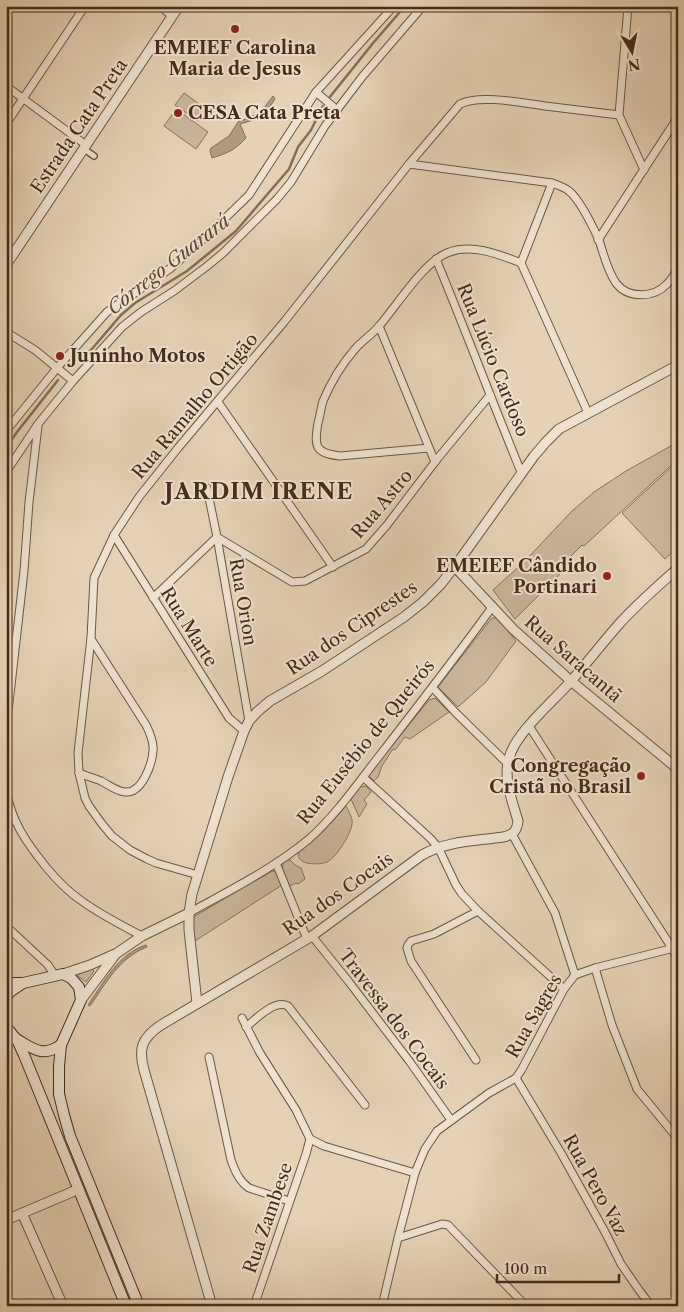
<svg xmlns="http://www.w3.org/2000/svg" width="684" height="1312" font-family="'Libre Caslon Text',serif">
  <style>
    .green { fill: #cab69b; stroke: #88715a }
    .water { fill: #af9a80; stroke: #856e57 }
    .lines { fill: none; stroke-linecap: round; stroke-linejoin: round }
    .stream { stroke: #856e57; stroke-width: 2.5 }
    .pedestrian-casing { stroke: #6e5641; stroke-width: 8 }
    .minor-casing { stroke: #6e5641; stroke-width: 9 }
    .tertiary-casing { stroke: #6e5641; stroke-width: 11 }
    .secondary-casing { stroke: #462c1a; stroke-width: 12 }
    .pedestrian { stroke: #eee2cf; stroke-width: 5 }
    .minor { stroke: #eee2cf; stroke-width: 7 }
    .tertiary { stroke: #eee2cf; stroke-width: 9 }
    .secondary { stroke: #eee2cf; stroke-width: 10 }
    .poi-dot { fill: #8f2418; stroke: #eee2cf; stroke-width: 2 }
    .labels { text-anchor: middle; stroke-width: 4; stroke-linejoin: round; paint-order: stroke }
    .poi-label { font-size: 18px; font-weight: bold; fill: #462c1a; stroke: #eee2cf; text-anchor: start }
    .street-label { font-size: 18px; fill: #462c1a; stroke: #eee2cf }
    .water-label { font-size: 19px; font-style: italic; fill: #604834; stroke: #eee2cf }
    .district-label { font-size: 22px; font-weight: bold; letter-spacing: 1px; fill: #462c1a; stroke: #eee2cf }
  </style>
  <rect width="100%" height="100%" fill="#e5d2b5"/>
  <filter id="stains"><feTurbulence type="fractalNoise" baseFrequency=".004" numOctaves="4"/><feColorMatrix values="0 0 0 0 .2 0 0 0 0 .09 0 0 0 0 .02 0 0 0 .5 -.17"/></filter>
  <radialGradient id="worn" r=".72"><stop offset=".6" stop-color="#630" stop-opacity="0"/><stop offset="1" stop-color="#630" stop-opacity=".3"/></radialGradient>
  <g class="green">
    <polygon points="184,93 206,109 198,121 175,105"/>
    <polygon points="176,109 208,132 196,149 164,126"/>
    <polygon points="678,442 678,459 584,546 582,545 558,569 561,573 515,619 493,590 524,562 572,511 594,492 626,471"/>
    <polygon points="678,461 678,547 665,559 622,513"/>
    <polygon points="493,618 496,618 499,620 516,641 486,682 458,707 438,687 491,619"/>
    <polygon points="435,698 449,712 410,739 405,737 395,750 393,749 382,766 378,777 374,781 370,777 369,774 429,700"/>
    <polygon points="366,786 371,792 364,800 367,804 359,817 351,799 360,787"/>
    <path d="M346,806C349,812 353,818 352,824C351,834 336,858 327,862C320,865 295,866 299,852C301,848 308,845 311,842C324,832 335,818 346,806Z"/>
    <path d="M286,860H290L295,865L301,868L305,879L298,884L296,883L290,886C286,878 278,867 286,860Z"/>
    <polygon points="272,871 276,872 282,885 195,941 193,921 195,916"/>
    <polygon points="92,969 94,971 86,982 78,976 78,974"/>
  </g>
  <g class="water">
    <path d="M273,96L275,99L264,115L257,119L240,124L246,138C235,150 228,153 212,158L210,151L211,148L229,136L238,122L260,113Z"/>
    <path d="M146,945L147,947C120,957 106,983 90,1006L88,1005C104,982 118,954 146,945Z"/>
  </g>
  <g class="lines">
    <g class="stream">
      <polyline points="329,98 374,42 405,6"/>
      <polyline points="73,364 91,350 121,315 135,303 187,271 236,231 289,169 298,147 311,130 323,106"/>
      <polyline points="6,448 17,432 58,380"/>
    </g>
    <g class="pedestrian-casing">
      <polyline id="pedestrian" points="84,149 94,156"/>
    </g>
    <g class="minor-casing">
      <g id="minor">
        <polyline points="160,6 172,16"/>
        <polyline points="628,6 619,115 644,170"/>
        <polyline points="6,86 86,145"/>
        <polyline points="316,92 337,110"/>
        <polyline points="6,124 85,6"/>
        <path d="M409,164L552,183C558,185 564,187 569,191C580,200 593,227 599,240C604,255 607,270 616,283C628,299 654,298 667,284C671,280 675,274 678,268"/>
        <polyline points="598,240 678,117"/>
        <path d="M436,259C465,329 492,401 521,472"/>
        <polyline points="521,263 552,183"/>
        <polyline points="379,326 435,462"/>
        <polyline points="6,332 35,350 73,381"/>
        <polyline points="218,402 333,567"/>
        <polyline points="6,431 57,368 107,312 171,268 211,232 249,195 316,92 394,6"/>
        <path d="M429,448L340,456C315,453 314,447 318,423C320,416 321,408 323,401C331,382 342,364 355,349C363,340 373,334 380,325C398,304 423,263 447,253C471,243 498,254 521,263L588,413"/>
        <polyline points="6,472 38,424 73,381 122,327 141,312 174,291 206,267 223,253 277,199 291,182 325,126 340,106 362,77 423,6"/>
        <polyline points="207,488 217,537 249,721"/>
        <polyline points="114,535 229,718 244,731"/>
        <polyline points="153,598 217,537 292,582 305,581 366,549 387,525 438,458 490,395"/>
        <polyline points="433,688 456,713 508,764"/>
        <polyline points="529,726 672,948 678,960"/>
        <polyline points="6,729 24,571 29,502 38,426"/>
        <path d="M79,773C86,776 94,778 101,781C109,785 116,791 125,792C142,794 152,764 153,751C154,742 150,733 146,725L91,639"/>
        <polyline points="363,777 430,838 438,847 456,885 462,894 478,911 564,989"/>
        <path d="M6,789C11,821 26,842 46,867C56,879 66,890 79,899C99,914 121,925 142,936"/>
        <polyline points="512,834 555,913 575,975"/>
        <polyline points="276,863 307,939"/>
        <path d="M198,875L156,863L147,859L130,850L112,836L102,824L89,806L85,798L79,773L78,753L91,638L94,578L114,535L139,497L178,448L284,322L409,164L460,104C480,94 523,103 545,106C570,109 595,112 619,115"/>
        <path d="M189,913C230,890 273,869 309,839C336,815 358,783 380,755C418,706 456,657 493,606"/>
        <polyline points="6,926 48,965 55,976"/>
        <polyline points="312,936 349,982 410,1062 451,1120"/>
        <polyline points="595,968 612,1025 637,1089 678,1139"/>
        <polyline points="242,1018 260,1053 296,1110 310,1139 324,1146 415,1173"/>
        <path d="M246,1027C257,1018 275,999 288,1006L365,1105"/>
        <path d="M209,1057L231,1160C235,1171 239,1181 249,1188L289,1201"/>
        <polyline points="476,1060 411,961 407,948 408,945 411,941 434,934 478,911"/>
        <polyline points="516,1078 561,1153 605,1232 621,1264 639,1290 651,1306"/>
        <polyline points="398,1238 442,1224 448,1225 526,1306"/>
        <polyline points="254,1306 306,1154 310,1139"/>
        <polyline points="382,1306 398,1238 415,1173 425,1149 437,1131 489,1093 516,1078 522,1069 564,989 575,975 595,968 678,947"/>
      </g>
    </g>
    <g class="tertiary-casing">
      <g id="tertiary">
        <polyline points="6,265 179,6"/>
        <polyline points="455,567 513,629 571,681 678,769"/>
        <polyline points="63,974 90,965 117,953 142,936 189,913"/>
        <polyline points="81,1000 115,955"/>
        <polyline points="197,1003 189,930 189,913 192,894 228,777 244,731 249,721 257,712 270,701 322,671 404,617 423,602 441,584 461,558 534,456 546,442 559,429 678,365"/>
        <polyline points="22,1213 63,1306"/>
        <polyline points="6,1220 79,1189"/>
        <path d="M212,1306L144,1070C138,1048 142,1038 161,1025L312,936L422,855C446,841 476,841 503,837C513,835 517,831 518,821C512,800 503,779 509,758C516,732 553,702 571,681C588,662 603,642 620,623C638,603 658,586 678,568"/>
      </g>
    </g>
    <g class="secondary-casing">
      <g id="secondary">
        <polyline points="6,983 23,983 63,974 71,978 79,987 81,1000 61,1045 59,1066 59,1094 64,1115 70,1136 139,1306"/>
        <polyline points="6,997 11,991 23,983"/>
        <polyline points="6,1027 17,1040 24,1055 126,1306"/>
        <path d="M18,1040C35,1050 43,1057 61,1045"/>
      </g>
    </g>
    <use href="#pedestrian" class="pedestrian"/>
    <use href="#minor" class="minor"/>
    <use href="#tertiary" class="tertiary"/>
    <use href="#secondary" class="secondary"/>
  </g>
  <g class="poi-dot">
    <circle cx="235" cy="29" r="5"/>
    <circle cx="178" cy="113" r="5"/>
    <circle cx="60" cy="356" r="5"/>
    <circle cx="607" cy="576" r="5"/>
    <circle cx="641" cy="776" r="5"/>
  </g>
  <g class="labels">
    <g class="poi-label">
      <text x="235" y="54" text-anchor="middle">EMEIEF Carolina<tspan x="235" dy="21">Maria de Jesus</tspan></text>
      <text x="188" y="119">CESA Cata Preta</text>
      <text x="70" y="362">Juninho Motos</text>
      <text x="597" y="572" text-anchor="end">EMEIEF Cândido<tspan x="597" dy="21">Portinari</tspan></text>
      <text x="631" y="772" text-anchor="end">Congregação<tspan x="631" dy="21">Cristã no Brasil</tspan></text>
    </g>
    <g class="street-label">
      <text transform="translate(79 126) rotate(-56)" y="6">Estrada Cata Preta</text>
      <text transform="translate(493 360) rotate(68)" y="6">Rua Lúcio Cardoso</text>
      <text transform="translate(195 406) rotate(-50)" y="6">Rua Ramalho Ortigão</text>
      <text transform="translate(382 504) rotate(-50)" y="6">Rua Astro</text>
      <text transform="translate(243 602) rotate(80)" y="6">Rua Orion</text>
      <text transform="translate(189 627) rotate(58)" y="6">Rua Marte</text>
      <text transform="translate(352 628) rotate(-34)" y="6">Rua dos Ciprestes</text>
      <text transform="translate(573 659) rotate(41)" y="6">Rua Saracantã</text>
      <text transform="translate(366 742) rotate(-51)" y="6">Rua Eusébio de Queirós</text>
      <text transform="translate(338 894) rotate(-35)" y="6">Rua dos Cocais</text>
      <text transform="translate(534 1016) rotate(-60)" y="6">Rua Sagres</text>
      <text transform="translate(394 1019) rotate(53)" y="6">Travessa dos Cocais</text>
      <text transform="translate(595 1185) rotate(61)" y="6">Rua Pero Vaz</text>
      <text transform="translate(268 1218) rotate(-71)" y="6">Rua Zambese</text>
    </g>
    <g class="water-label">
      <text transform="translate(168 264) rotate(-38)" y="7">Córrego Guarará</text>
    </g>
    <g class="district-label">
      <text x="259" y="499">JARDIM IRENE</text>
    </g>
  </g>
  <rect width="684" height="1312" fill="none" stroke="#e5d2b5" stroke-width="25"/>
  <rect x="8" y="8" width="669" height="1297" fill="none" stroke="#462c1a" stroke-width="2.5"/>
  <rect x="12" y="12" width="659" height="1287" fill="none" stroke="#462c1a"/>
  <g transform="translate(632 52) rotate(170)" stroke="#eee2cf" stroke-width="4" paint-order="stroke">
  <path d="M0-4L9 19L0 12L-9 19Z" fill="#462c1a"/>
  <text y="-8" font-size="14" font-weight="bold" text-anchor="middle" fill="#462c1a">N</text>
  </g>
  <path d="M497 1274v8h122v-8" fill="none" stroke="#462c1a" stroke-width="2.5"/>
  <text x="504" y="1274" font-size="15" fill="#462c1a" stroke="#eee2cf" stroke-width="4" paint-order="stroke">100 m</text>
  <rect width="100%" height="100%" filter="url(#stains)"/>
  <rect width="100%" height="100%" fill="url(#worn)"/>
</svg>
